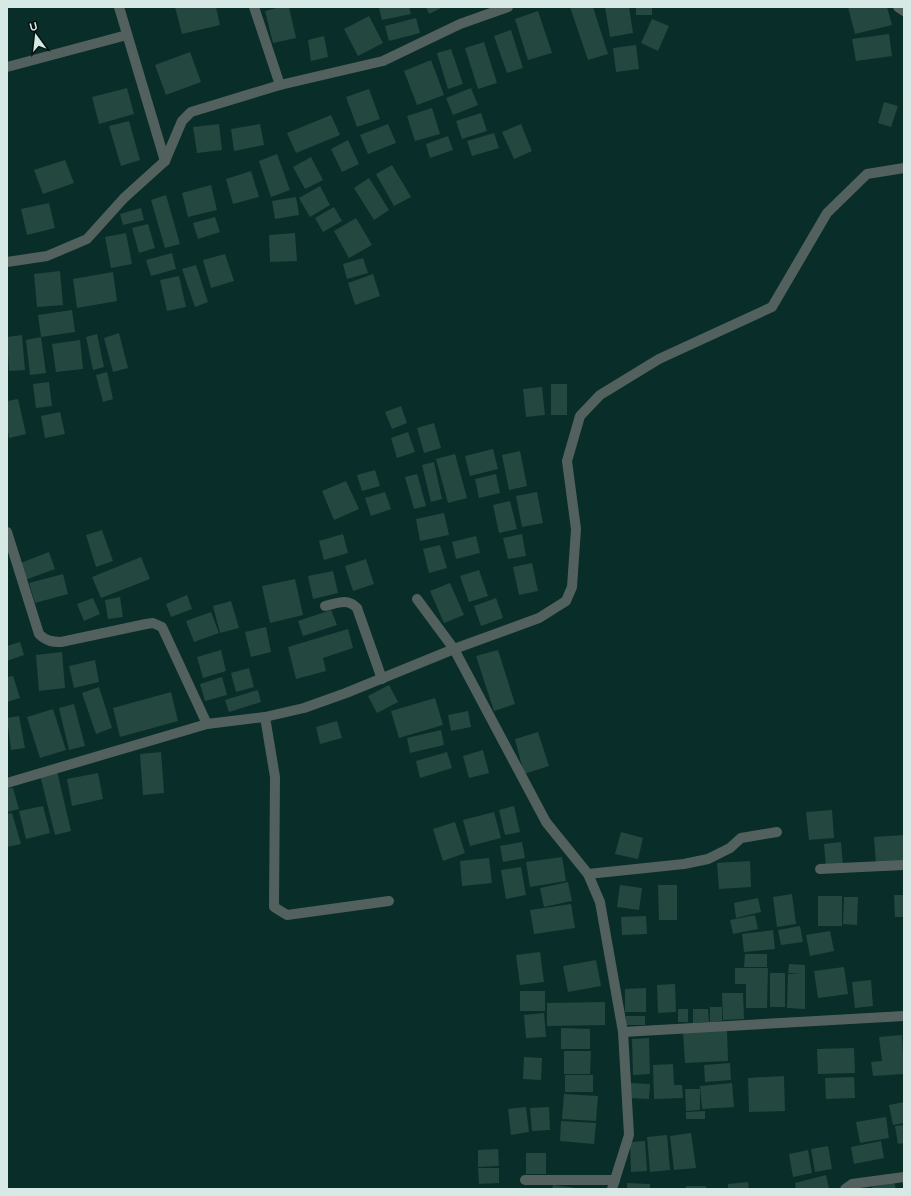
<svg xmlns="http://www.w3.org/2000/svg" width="911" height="1196" font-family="Figtree,sans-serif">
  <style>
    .building { fill: #244740 }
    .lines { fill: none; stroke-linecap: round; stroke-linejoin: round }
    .street { stroke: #52615d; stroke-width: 10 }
  </style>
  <rect width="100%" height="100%" fill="#092d28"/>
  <g class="building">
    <polygon points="175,7 216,7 220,25 182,34"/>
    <polygon points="281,7 289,7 296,38 273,43 265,11"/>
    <polygon points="382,7 409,7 411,14 382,20 379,8"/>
    <polygon points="426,7 443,7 429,14"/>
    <polygon points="570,7 593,7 608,54 588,60"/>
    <polygon points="605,7 629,7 633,33 610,37"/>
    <rect x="636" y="7" width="16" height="8"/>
    <polygon points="848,7 887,7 892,25 855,34"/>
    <polygon points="538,11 552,53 528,60 515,19"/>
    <polygon points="369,16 383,43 358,56 344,29"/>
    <polygon points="416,18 420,33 389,41 385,26"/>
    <polygon points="652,19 669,26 658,51 641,43"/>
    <polygon points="511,30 523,68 507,73 494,36"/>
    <polygon points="889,34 892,56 856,61 852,39"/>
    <polygon points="324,36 328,57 311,61 308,40"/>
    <polygon points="484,42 497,83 478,89 465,48"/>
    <polygon points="636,45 639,69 616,72 613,48"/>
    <polygon points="451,49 463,84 448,89 437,53"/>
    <polygon points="190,52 201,82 166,95 155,65"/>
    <polygon points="431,60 444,95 417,105 404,71"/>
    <polygon points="127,88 134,114 99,124 92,97"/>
    <polygon points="471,88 478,105 453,115 446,98"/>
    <polygon points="369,89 380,119 357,127 346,97"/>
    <polygon points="884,102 898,106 891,127 878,123"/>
    <polygon points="432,108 440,134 415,141 407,116"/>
    <polygon points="481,113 487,131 462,139 456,121"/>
    <polygon points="331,115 340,135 296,153 287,133"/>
    <polygon points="129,121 140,160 121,166 109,126"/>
    <polygon points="219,124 222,150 197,153 193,127"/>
    <polygon points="260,124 264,145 234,151 231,129"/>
    <polygon points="388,124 396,143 368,154 360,135"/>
    <polygon points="521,124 532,151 514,159 502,132"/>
    <polygon points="494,133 499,148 472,156 467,141"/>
    <polygon points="448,136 453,150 430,158 426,144"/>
    <polygon points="348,140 359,164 342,172 331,149"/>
    <polygon points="277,154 290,190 271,197 259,161"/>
    <polygon points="311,157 323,180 305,189 293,167"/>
    <polygon points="65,160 74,183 43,194 34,170"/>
    <polygon points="392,165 411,197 394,206 376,174"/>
    <polygon points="251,171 259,197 233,204 226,179"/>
    <polygon points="369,178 389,210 374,220 354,188"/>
    <polygon points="211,185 217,210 188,217 182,193"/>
    <polygon points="320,186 330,205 310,217 299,198"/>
    <polygon points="166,195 180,244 165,248 151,200"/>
    <polygon points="296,197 299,215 275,219 272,201"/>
    <polygon points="49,203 55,228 27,235 21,209"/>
    <polygon points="334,207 342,221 323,232 315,218"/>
    <polygon points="141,208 144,220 123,225 120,214"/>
    <polygon points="215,217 220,232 198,239 193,223"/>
    <polygon points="356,218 372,245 349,258 334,231"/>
    <polygon points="148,224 155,248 139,253 132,228"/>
    <polygon points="126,233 132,264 111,268 105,237"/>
    <polygon points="295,233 297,261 270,262 269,235"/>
    <polygon points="172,253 176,269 151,276 146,260"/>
    <polygon points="225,254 234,281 211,288 203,260"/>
    <polygon points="363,258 368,273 347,279 343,264"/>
    <polygon points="196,265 208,302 195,307 182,269"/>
    <polygon points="60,271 63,305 37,307 34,274"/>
    <polygon points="113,272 117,301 77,308 73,279"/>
    <polygon points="373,274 380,296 355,305 348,283"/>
    <polygon points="179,276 186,307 167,311 160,280"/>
    <polygon points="72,310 75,332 41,337 38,315"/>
    <polygon points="119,333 128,368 113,372 104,338"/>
    <polygon points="97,334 104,367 93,370 86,337"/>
    <polygon points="22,335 25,370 9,371 7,337"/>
    <polygon points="41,337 46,373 30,375 26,340"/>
    <polygon points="80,340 83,369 56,372 52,344"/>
    <polygon points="107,372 113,399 103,402 96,375"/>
    <polygon points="49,382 52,406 36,408 33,384"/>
    <rect x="551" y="384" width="16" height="31"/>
    <polygon points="542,387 545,415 526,417 523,389"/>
    <polygon points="18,399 26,434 9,438 7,426 7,401"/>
    <polygon points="401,406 407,423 392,429 385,412"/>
    <polygon points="60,412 65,434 45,438 41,416"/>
    <polygon points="434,423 441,448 424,453 417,428"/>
    <polygon points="408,432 415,452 397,458 391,438"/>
    <polygon points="493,449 498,469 470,476 465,456"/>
    <polygon points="520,451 527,486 509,490 502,455"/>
    <polygon points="455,454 467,498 448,503 436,459"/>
    <polygon points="434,462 442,499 431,502 422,465"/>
    <polygon points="375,470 380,486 362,491 357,475"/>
    <polygon points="417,474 426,506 414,509 405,477"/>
    <polygon points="496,474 500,493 479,498 475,479"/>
    <polygon points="346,481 359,509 334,520 322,491"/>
    <polygon points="385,492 391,509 371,516 365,498"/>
    <polygon points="537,492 543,523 522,527 516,496"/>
    <polygon points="510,501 517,529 499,533 493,505"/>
    <polygon points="444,513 449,535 420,541 416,519"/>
    <polygon points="102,530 113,561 96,567 86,535"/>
    <polygon points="343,534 348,553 324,560 319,541"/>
    <polygon points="522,534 526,556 508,559 503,538"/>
    <polygon points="476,536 480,553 456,559 452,542"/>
    <polygon points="440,545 447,568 429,573 423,549"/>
    <polygon points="49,552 55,569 25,580 18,564"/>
    <polygon points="141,557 150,579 101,598 92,577"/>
    <polygon points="366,559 374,584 353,591 345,566"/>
    <polygon points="532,563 538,591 519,595 513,567"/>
    <polygon points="479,570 488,596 469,602 460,576"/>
    <polygon points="333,571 338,593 313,599 308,576"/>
    <polygon points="63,574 68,594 35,603 29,583"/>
    <polygon points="295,579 303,615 270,623 262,586"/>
    <polygon points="450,583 464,615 444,623 430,591"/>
    <polygon points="187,595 192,609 171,617 166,604"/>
    <polygon points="120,597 123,617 108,619 105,600"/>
    <polygon points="93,598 100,614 84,621 77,604"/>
    <polygon points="496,598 503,618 481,626 474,606"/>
    <polygon points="231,601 239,628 220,633 213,606"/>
    <polygon points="331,610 337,625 303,636 298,621"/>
    <polygon points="211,612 219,633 194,642 186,621"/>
    <polygon points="266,627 271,652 251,657 245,632"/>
    <polygon points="348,629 353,648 323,658 326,671 296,679 288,647"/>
    <polygon points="20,642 24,655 7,661 7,646"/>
    <polygon points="221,650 226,671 203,678 197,657"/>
    <polygon points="498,650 515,704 494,711 476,656"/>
    <polygon points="62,652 65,688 39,691 36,655"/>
    <polygon points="95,660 99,682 74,688 69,666"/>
    <polygon points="249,668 254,687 236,692 231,673"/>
    <polygon points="13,676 20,698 7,702 7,677"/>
    <polygon points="222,677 227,695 205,701 200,684"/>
    <polygon points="389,685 398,702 377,713 368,696"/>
    <polygon points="99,687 112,728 96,734 82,693"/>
    <polygon points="258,690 261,702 229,712 225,700"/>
    <polygon points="171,692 178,721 120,737 113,708"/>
    <polygon points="435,698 443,725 399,738 391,711"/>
    <polygon points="74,704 85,746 69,750 59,708"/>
    <polygon points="53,709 66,750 40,758 27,717"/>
    <polygon points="468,711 471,727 451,731 448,715"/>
    <polygon points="19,716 25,748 11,750 7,718"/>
    <polygon points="337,721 342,738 320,744 316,727"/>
    <polygon points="441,730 444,745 410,753 407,738"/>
    <polygon points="538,732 549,766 524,774 515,739"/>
    <polygon points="483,750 489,773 469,778 463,756"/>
    <polygon points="161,752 164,793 143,795 140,754"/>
    <polygon points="447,752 452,768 420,778 416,761"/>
    <polygon points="57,771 71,831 55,835 40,775"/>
    <polygon points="98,773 103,799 72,806 67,779"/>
    <polygon points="7,788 13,788 19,809 7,812"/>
    <polygon points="43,806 50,833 26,839 19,811"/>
    <polygon points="514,806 520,832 505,835 499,810"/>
    <polygon points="832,810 834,838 809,840 806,812"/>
    <polygon points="494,812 501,838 470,846 463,820"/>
    <polygon points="12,813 21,844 7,847 7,814"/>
    <polygon points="455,822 465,853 443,861 433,829"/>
    <polygon points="621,832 643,838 638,859 615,854"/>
    <polygon points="904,835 904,863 876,864 874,837"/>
    <polygon points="522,842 525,858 503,862 500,846"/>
    <polygon points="841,842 843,866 826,868 824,844"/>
    <polygon points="562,857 566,881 530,887 526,862"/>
    <polygon points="489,858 492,883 462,886 460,861"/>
    <polygon points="750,861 751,887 719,889 717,863"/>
    <polygon points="521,867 526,895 506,899 501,870"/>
    <polygon points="568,882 572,901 544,907 540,888"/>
    <polygon points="620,885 642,888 639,910 617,907"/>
    <polygon points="658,885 677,885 677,920 659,920"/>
    <polygon points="792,894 796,924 777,927 773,897"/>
    <polygon points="894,895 904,895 904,917 895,917"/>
    <rect x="818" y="896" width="24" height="30"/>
    <polygon points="844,897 858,897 857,925 843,924"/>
    <polygon points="758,898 761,912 736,918 734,903"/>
    <polygon points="571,904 575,928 534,934 530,910"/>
    <polygon points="755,915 758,929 733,934 730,920"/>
    <polygon points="646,916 647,934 622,935 621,917"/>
    <polygon points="800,926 803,942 781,945 778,930"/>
    <polygon points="773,930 775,949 744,952 742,934"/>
    <polygon points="830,931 834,951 810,956 806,935"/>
    <polygon points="540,952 544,982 520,985 516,955"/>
    <polygon points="745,954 767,954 767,967 744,967"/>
    <polygon points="596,960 601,986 568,992 563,966"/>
    <polygon points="789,964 805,965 805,1009 787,1008 788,974 801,974 788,973"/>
    <polygon points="844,967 848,994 818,998 814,971"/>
    <polygon points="735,968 768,968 767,1008 746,1008 746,984 735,984"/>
    <rect x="770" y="973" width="15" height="34"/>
    <polygon points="871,980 873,1006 855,1008 852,982"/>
    <polygon points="675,984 676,1012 658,1013 657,985"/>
    <polygon points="646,988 646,1012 625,1012 625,989"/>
    <rect x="520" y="991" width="25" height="20"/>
    <polygon points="722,993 743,993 744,1019 723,1020"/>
    <polygon points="605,1002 605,1025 547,1026 547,1003"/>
    <polygon points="710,1007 722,1007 722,1021 710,1022"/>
    <rect x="678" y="1009" width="10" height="13"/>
    <polygon points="693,1009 708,1009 709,1022 693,1023"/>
    <polygon points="544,1013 546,1037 526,1038 524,1015"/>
    <rect x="626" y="1016" width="19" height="9"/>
    <polygon points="561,1028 590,1029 590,1049 561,1049"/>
    <polygon points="727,1030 728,1061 685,1063 683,1032"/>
    <polygon points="902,1035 904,1074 873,1076 871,1062 882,1061 879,1037"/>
    <polygon points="649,1038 650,1074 633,1075 632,1039"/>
    <polygon points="854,1048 855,1073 818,1074 817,1049"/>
    <polygon points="564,1051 591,1051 590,1074 564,1074"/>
    <polygon points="524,1057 542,1058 541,1080 523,1079"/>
    <polygon points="730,1063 731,1080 705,1082 704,1065"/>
    <polygon points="673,1064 674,1085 682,1085 683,1098 654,1099 653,1065"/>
    <rect x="565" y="1075" width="28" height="17"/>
    <polygon points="784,1076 785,1111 749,1112 748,1078"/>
    <polygon points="854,1077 855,1098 826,1099 825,1078"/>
    <polygon points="629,1083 650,1084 649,1099 628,1098"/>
    <polygon points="732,1083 734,1107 702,1109 700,1086"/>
    <polygon points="685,1089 700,1089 700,1110 686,1111"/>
    <polygon points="564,1094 598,1096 596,1121 562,1119"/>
    <polygon points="904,1102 904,1123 893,1125 889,1105"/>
    <polygon points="526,1107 529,1132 511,1135 508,1109"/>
    <polygon points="549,1107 550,1130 532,1131 530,1108"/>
    <polygon points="705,1111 705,1119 686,1119 686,1112"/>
    <polygon points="886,1117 889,1138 860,1143 856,1122"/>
    <polygon points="561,1121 596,1123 594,1144 560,1141"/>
    <polygon points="904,1125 904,1143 898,1144 895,1126"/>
    <polygon points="691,1133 696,1168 674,1170 670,1136"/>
    <polygon points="667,1135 670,1170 650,1172 647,1137"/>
    <polygon points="645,1141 647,1171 631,1172 630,1142"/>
    <polygon points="881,1141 884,1158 854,1164 851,1147"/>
    <polygon points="828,1146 832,1169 815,1172 811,1149"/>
    <polygon points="498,1149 499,1166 478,1167 478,1150"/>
    <polygon points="808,1150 812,1173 793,1177 789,1154"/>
    <rect x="526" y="1153" width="20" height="21"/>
    <polygon points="478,1168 499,1168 499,1183 479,1184"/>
    <polygon points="826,1175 829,1189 796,1189 795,1183"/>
    <polygon points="748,1182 749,1189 728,1189 728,1184"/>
    <polygon points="894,1182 896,1189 872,1189 872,1187"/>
    <polygon points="627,1183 650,1184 650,1189 627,1189"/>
    <polygon points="553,1185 576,1188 576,1189 552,1189"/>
    <rect x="686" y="1186" width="20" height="3"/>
  </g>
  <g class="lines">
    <g class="street">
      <polyline points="119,7 165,161"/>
      <polyline points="254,7 280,85"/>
      <polyline points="898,7 904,11"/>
      <polyline points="7,67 127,35"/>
      <polyline points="7,262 47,256 87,239 124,198 165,161 182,121 191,112 280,85 383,61 460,24 508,7"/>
      <path d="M7,532L39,634C46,641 52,642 61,642L146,624L153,623L162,627L207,724"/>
      <polyline points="417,599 454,649 546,822 588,874 600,902 623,1032 629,1135 612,1189"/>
      <path d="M325,606C338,603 347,598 357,608L382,679"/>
      <polyline points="265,717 275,777 274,907 287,915 389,901"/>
      <polyline points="7,783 207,724 265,717 304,708 346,693 454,649 539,618 566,601 572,587 576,529 567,461 580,416 600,395 659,359 772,307 827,213 867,174 904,168"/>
      <polyline points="820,869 904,865"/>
      <polyline points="588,874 684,864 708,859 730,848 741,838 777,832"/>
      <polyline points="623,1032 904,1016"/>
      <polyline points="525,1180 615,1180"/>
      <polyline points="845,1189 852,1184 904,1177"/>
    </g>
  </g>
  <rect width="911" height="1196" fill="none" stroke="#d6e9e4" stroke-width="16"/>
  <g transform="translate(36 36) rotate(345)" stroke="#051310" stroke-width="3" paint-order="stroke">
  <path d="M0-3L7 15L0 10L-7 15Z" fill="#d6e9e4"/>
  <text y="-6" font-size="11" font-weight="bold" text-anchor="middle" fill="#d6e9e4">U</text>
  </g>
</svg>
